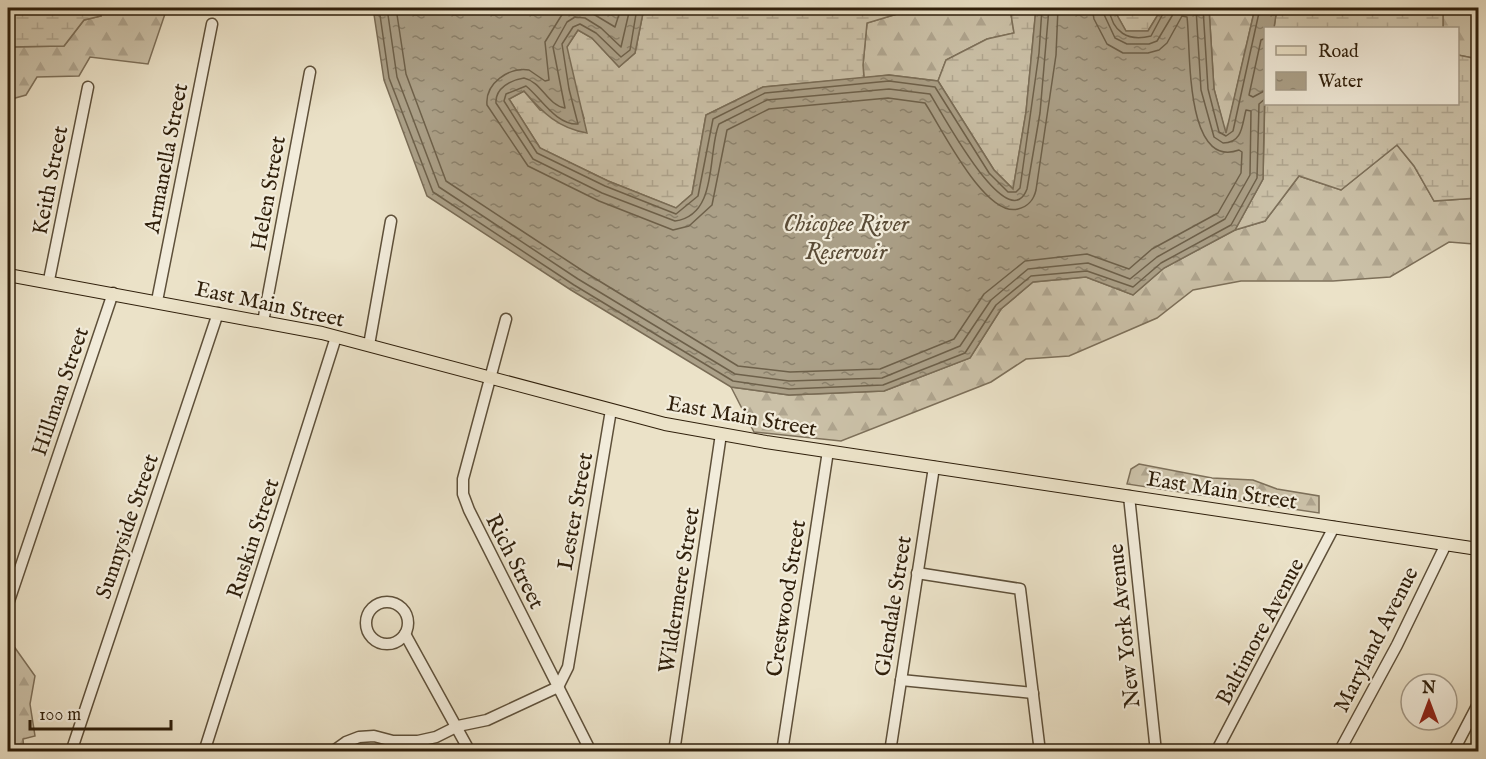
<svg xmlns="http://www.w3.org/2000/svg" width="1486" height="759" font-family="'IM FELL English',serif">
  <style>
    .forest { fill: url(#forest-firs); stroke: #7d705a; stroke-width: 1.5 }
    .wetland { fill: url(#wetland-marsh); stroke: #7d705a; stroke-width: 1.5 }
    .water { fill: url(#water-ripples); stroke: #796c56; stroke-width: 1.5 }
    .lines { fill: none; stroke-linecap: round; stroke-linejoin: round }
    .shore { stroke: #6d604a; stroke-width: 1.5 }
    .minor-casing { stroke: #5e503a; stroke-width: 13 }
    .major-casing { stroke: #2f1f0b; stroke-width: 14 }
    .minor { stroke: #f2ecdb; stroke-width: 10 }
    .major { stroke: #ebe2c8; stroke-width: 12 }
    .labels { text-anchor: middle; stroke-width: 4.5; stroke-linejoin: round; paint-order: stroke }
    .street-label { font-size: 22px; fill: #2f1f0b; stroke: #f2ecdb }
    .water-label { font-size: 24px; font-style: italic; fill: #5a4c37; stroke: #f2ecdb }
  </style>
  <defs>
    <pattern id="forest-firs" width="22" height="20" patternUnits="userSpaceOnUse" patternTransform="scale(1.5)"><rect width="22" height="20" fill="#cbc1a8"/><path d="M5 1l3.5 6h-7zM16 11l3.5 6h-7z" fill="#afa58f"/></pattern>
    <pattern id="wetland-marsh" width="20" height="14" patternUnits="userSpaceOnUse" patternTransform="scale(1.5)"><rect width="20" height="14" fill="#cbc1a8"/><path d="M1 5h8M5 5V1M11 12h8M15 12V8" fill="none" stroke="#afa58f"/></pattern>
    <pattern id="water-ripples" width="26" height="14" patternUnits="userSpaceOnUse" patternTransform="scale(1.5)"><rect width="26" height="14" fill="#aba088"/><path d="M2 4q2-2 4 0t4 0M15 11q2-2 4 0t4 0" fill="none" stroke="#8c826d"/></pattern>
  </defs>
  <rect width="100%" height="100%" fill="#ebe2c8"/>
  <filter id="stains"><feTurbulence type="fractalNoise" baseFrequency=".00333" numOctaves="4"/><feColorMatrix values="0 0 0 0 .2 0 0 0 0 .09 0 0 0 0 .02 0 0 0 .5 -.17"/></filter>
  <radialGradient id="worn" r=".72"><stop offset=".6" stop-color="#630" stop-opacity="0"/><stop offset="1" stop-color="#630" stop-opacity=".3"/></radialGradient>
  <g class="forest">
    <polygon points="99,8 167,8 148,64 90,57 79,76 37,77 26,95 8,100 8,47 64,46 84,20 101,16"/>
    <polygon points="917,8 1010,8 1014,33 987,39 946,60 938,81 889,75 864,78 863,65 867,23"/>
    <polygon points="1209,8 1255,8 1226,135 1214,89"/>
    <polygon points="1443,8 1478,8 1478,59 1458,55 1458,28 1443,28"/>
    <polygon points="1397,145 1414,166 1434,201 1478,198 1478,248 1474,244 1449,242 1390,277 1333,281 1241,281 1193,290 1157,318 1069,356 1026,359 991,382 841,441 754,432 731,387 789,395 884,391 970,358 1001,309 1033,282 1086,277 1133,295 1164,268 1235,230 1265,221 1299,176 1341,190"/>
    <polygon points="1139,464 1212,478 1253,480 1277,489 1319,496 1319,513 1127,484 1131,469"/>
    <polygon points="8,638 35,676 30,704 35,736 23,739 24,751 8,751"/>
  </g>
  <g class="wetland">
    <polygon points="8,8 13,8 18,12 33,8 99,8 101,16 84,20 64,46 8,47"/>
    <polygon points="644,8 917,8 867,23 863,65 864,78 763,87 706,115 692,194 676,208 608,181 540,148 509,99 524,91 540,110 584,118 574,88 566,48 578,30 592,38 619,67 635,53"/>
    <polygon points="1010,8 1036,8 1026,112 1013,189 994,170 938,81 946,60 987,39 1014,33"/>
    <polygon points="1113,8 1162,8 1148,31 1126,31"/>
    <polygon points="1277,8 1443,8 1443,28 1274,28"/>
    <polygon points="1458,55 1478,59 1478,198 1434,201 1414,166 1397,145 1341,190 1299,176 1265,221 1235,230 1263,179 1265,91 1266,104 1458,104"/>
  </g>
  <path class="water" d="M373,8H644L635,53L619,67L592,38L578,30L567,47L587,133C558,128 543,113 524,91L509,99L540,148L608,181L676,208L692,194L706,115L763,87L889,75L938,81L994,170L1013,189L1026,112L1036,8H1113L1126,31H1148L1162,8H1209L1214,89L1226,133L1255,8H1277L1274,28H1266L1263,179L1235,230L1164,268L1133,295L1086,277L1033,282L1001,309L970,358L884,391L789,395L731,387L571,290L427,196L384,80Z"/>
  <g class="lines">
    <g class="shore">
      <polyline points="379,8 389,78 433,192 574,285 733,381 789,389 883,385 965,353 996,305 1031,276 1087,271 1133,287 1161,263 1231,225 1257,178 1259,104 1266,98"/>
      <path d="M387,8L397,77L439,187L578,279L735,374L789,381L882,378L960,346L991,300L1028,269L1088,263L1130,279L1157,257L1225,219L1250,175L1251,111L1246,110C1242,124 1243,143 1223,143L1214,137L1201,90L1196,8"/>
      <path d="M396,8L406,74L446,181L583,271L738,366L790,372L880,369L954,339L984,294L1025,261L1087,254L1129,269L1152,249L1218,213L1241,173L1242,152L1239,150C1184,170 1191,47 1187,17L1182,16L1167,43L1159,50L1148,53H1123L1107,44L1094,19L1092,8"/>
      <path d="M621,8L615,27L585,9L574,8L563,13L545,42L549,80L545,81L529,70C509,67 485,83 487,105L528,166L599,201L673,230L689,226L712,205L727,130L769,109L888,98L925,103C941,127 985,218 1018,209C1028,207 1034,199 1036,190L1056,55L1058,8"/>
      <path d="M630,8L621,47L601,28L585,18L575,17L567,22L553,47L565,108C547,105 542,82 524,78C511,80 495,88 496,103L533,159L602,193L675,221C719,215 707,152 719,124L767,100L889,89L930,94C940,109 1008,239 1027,189L1040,113L1049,8"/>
      <path d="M637,8L630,50L621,57L596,33L580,24L573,27L562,44L569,89L578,124C556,125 541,98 526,86L506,94L504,101L537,153L605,186L676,214L698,196L713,119L765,93L889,81L935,87L989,173L1008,192H1016L1020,188L1039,53L1042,8"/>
      <polyline points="1101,8 1115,38 1127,44 1149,44 1157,41 1172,16 1174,8"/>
      <path d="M1109,8C1112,32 1128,42 1151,36L1166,8"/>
      <polyline points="1203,8 1208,89 1219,132 1226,136 1233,131 1260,8"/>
      <polyline points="1266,38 1261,40 1249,95 1253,97 1266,90"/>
    </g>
    <g class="minor-casing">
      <g id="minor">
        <polyline points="49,280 88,87"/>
        <polyline points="157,301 212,24"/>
        <polyline points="506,319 463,479 463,494 469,510 591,752"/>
        <polyline points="263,322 310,72"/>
        <polyline points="369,345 391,221"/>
        <polyline points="1129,496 1156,752"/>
        <polyline points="917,573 1020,589 1040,752"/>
        <circle cx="387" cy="623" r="21"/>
        <polyline points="8,604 113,293"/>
        <polyline points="405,634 470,752"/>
        <polyline points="901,680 1033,693"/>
        <polyline points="71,752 218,313"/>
        <polyline points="204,752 336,337"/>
        <polyline points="332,752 346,742 359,737 374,736 393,741 418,741 436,737 458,726 487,720 558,687 568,667 611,410"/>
        <polyline points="674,752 721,434"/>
        <polyline points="782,752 828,451"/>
        <polyline points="890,752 934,467"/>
        <polyline points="1216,752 1334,527"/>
        <polyline points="1339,752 1397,645 1446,544"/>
        <polyline points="1453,752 1478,704"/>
      </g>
    </g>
    <g class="major-casing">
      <polyline id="major" points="8,275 322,333 665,424 766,442 1478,549"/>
    </g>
    <use href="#minor" class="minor"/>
    <use href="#major" class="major"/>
  </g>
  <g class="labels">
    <g class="street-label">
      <text transform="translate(165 158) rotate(-79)" y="8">Armanella Street</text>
      <text transform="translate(49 180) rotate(-79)" y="8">Keith Street</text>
      <text transform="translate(267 193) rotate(-80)" y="8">Helen Street</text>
      <text transform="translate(270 303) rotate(12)" y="8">East Main Street</text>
      <text transform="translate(59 391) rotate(-71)" y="8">Hillman Street</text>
      <text transform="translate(742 415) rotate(10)" y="8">East Main Street</text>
      <text transform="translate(1222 489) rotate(9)" y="8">East Main Street</text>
      <text transform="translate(574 511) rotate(-80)" y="8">Lester Street</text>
      <text transform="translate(126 526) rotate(-71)" y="8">Sunnyside Street</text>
      <text transform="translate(252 538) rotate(-72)" y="8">Ruskin Street</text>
      <text transform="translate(516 561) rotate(63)" y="8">Rich Street</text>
      <text transform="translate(678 590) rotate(-81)" y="8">Wildermere Street</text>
      <text transform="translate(785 598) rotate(-81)" y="8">Crestwood Street</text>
      <text transform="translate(892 606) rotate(-81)" y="8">Glendale Street</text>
      <text transform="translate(1123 626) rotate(-96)" y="8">New York Avenue</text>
      <text transform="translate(1259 631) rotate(-62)" y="8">Baltimore Avenue</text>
      <text transform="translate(1375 639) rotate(-63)" y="8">Maryland Avenue</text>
    </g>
    <g class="water-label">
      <text x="846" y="231">Chicopee River<tspan x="846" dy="28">Reservoir</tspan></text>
    </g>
  </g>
  <rect width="1486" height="759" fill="none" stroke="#ebe2c8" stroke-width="30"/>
  <rect x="9" y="9" width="1468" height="741" fill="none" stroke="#2f1f0b" stroke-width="3"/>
  <rect x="15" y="15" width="1456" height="729" fill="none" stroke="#2f1f0b" stroke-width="1.5"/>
  <rect x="1264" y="27" width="195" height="78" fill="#f2ecdb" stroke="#a49a88" stroke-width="1.5"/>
  <rect x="1276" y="46" width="30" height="9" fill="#ebe2c8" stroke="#a49a88" stroke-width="1.5"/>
  <text x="1318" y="57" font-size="18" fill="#2f1f0b">Road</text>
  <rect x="1276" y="72" width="30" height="18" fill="url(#water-ripples)" stroke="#a49a88" stroke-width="1.5"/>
  <text x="1318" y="87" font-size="18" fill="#2f1f0b">Water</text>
  <g transform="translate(1429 702)"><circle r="28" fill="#f2ecdb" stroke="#a49a88" stroke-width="1.5"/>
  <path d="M0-4.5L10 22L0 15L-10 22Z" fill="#8f2418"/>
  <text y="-9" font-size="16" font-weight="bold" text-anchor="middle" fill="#2f1f0b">N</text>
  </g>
  <path d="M30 720v9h141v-9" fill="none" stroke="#2f1f0b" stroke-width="3"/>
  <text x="39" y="720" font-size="18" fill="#2f1f0b" stroke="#f2ecdb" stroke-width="4.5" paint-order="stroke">100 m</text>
  <rect width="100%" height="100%" filter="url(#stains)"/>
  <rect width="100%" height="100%" fill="url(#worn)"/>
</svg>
